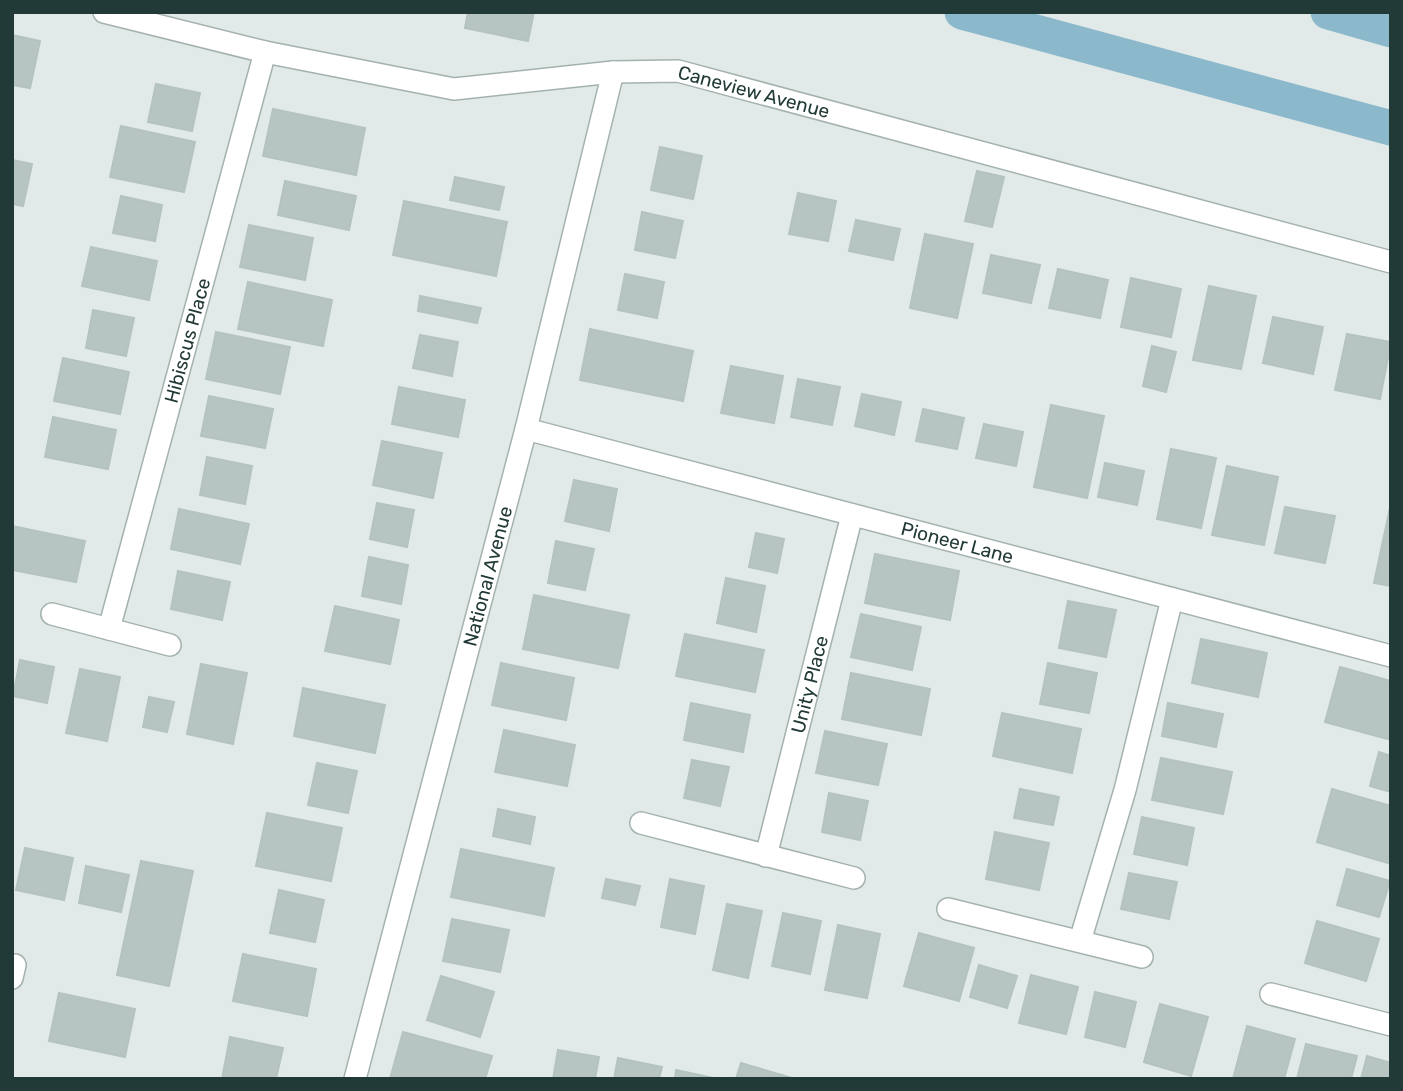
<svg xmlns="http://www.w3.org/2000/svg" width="1403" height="1091" font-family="Rubik,sans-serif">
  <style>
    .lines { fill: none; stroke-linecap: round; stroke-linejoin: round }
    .canal { stroke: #8cb8cc; stroke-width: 35 }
    .building { fill: #b6c5c1; stroke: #b4c3bf; stroke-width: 2 }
    .minor-casing { stroke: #a4b2af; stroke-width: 24 }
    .minor { stroke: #fff; stroke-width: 21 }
    .labels { text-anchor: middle; stroke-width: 7; stroke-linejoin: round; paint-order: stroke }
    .street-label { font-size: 19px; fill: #223a37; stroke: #f1f7f5 }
  </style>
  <rect width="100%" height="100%" fill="#e1eae8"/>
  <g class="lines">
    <g class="canal">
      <polyline points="962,12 1391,128"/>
      <polyline points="1328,12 1391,30"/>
    </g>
  </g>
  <g class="building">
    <polygon points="468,12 534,12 528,41 465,28"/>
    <polygon points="12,35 40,41 30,88 12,85"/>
    <polygon points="156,84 200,93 192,131 148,122"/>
    <polygon points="273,109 365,128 356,175 263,156"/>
    <polygon points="121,126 195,142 184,192 110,177"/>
    <polygon points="660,147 702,156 693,199 651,190"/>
    <polygon points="12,160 32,164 23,206 12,204"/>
    <polygon points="977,171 1004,177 992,227 965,221"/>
    <polygon points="455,177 504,187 499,210 450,200"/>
    <polygon points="285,181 356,196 349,230 278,215"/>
    <polygon points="798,193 836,201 828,241 789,234"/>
    <polygon points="121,196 162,205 155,241 113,233"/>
    <polygon points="404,201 507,222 496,276 393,255"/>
    <polygon points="642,212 683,221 675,258 635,250"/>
    <polygon points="856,220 900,229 893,260 849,251"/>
    <polygon points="249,225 313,238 305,280 240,267"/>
    <polygon points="925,234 973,244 957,318 910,308"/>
    <polygon points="91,247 157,261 149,300 82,286"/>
    <polygon points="991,255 1040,265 1031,303 983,293"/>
    <polygon points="1058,269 1108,280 1100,318 1049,308"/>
    <polygon points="625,274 664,282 657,318 618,310"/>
    <polygon points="1131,278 1181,289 1171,337 1121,327"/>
    <polygon points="248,282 332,300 323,346 238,329"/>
    <polygon points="1209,286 1256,296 1241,369 1193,360"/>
    <polygon points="420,296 481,308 477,323 418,311"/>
    <polygon points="93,310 134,318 126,356 86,348"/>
    <polygon points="1273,317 1323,327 1313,374 1263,363"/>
    <polygon points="590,329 693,351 683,401 580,380"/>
    <polygon points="216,332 290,347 280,394 206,379"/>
    <polygon points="1347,334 1391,342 1380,399 1335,390"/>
    <polygon points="420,335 458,342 452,376 413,368"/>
    <polygon points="1152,346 1176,352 1166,392 1143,386"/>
    <polygon points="63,358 129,372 120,414 54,401"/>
    <polygon points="731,366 783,376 774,423 721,413"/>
    <polygon points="798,379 840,387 832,425 791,417"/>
    <polygon points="399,387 465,400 458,437 392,424"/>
    <polygon points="862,394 901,402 894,435 855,426"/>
    <polygon points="209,396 273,409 265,448 201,436"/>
    <polygon points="1051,405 1104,416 1087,498 1034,487"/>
    <polygon points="923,409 964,418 957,449 916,441"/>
    <polygon points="53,417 116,430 108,469 45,457"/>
    <polygon points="984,424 1023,432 1016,466 976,458"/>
    <polygon points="382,441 442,453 433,498 373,485"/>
    <polygon points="1171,449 1216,458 1201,528 1157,519"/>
    <polygon points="207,457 252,466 245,504 200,495"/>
    <polygon points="1105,463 1144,471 1137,505 1098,497"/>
    <polygon points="1227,466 1278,477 1264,545 1212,535"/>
    <polygon points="574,480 617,489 609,531 565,521"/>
    <polygon points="377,503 414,510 407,547 370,539"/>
    <polygon points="1391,503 1391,586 1374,583"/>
    <polygon points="1285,507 1335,516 1325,563 1275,553"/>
    <polygon points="179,509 249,524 240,564 171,549"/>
    <polygon points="12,526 85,541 76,582 12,570"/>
    <polygon points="756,533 784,539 777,573 749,567"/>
    <polygon points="556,541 594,549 585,590 548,583"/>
    <polygon points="875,554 959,571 950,620 865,603"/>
    <polygon points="369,557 408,565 401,604 362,596"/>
    <polygon points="178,571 230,582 222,620 171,609"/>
    <polygon points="726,578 765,586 756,632 717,623"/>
    <polygon points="534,595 629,615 618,668 523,649"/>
    <polygon points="1068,601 1116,610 1106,657 1059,648"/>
    <polygon points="335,606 399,620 390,664 325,651"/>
    <polygon points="861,614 921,627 912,670 851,657"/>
    <polygon points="685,634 764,650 755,692 676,676"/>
    <polygon points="1201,639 1267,653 1258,697 1192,683"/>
    <polygon points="20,660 54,667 47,703 13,696"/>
    <polygon points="501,663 574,678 566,720 492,705"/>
    <polygon points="1048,663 1097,673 1089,713 1040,704"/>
    <polygon points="201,664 247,673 233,744 187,734"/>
    <polygon points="1340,667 1391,681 1391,740 1325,722"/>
    <polygon points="80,669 120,677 107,741 66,733"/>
    <polygon points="851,673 930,689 921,735 842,719"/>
    <polygon points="303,688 385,705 375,753 294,736"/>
    <polygon points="149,697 174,702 167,732 143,727"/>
    <polygon points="691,703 750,715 743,752 684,740"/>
    <polygon points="1168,703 1223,714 1216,747 1162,736"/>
    <polygon points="1002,713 1081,729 1072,773 993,756"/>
    <polygon points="504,730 575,745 567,786 495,772"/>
    <polygon points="825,731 887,744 878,785 816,773"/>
    <polygon points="1379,752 1391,756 1391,792 1370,786"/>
    <polygon points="1161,758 1232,772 1223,814 1152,800"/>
    <polygon points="692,760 729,767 720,806 684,798"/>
    <polygon points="317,763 357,771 348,813 308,805"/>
    <polygon points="1020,789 1059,797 1053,825 1014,818"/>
    <polygon points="1332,789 1391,806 1391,864 1317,842"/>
    <polygon points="829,793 868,801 860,840 822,832"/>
    <polygon points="498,809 535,817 530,844 493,836"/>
    <polygon points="267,813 342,828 331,881 256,866"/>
    <polygon points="1142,817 1194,828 1187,865 1134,854"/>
    <polygon points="995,832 1049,843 1039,890 986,879"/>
    <polygon points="25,848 73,858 64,900 16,890"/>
    <polygon points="461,849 554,868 544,916 451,897"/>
    <polygon points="141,861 193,871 169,986 117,975"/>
    <polygon points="86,866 129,875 121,912 79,903"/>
    <polygon points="1347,869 1390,881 1379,917 1337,905"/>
    <polygon points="1129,873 1177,882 1169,919 1121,909"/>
    <polygon points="606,879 640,886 635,905 602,898"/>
    <polygon points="670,879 704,886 695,934 661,927"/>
    <polygon points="279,890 324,900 315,942 270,933"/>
    <polygon points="727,904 762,911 748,978 713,970"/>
    <polygon points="783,913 821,921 810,974 772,966"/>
    <polygon points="452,919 509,930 500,972 443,961"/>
    <polygon points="1317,921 1379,939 1366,981 1305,963"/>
    <polygon points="838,925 880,934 867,998 825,990"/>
    <polygon points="919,933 974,948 959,1001 904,986"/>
    <polygon points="243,954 316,969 307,1016 233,1001"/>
    <polygon points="979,965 1017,976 1007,1008 970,997"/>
    <polygon points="1031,975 1078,987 1066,1034 1019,1023"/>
    <polygon points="441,976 494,992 480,1037 427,1020"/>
    <polygon points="1095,992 1136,1002 1125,1047 1085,1037"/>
    <polygon points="59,993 135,1009 125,1057 49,1041"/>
    <polygon points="1160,1004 1208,1017 1191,1076 1144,1062"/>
    <polygon points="1247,1026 1295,1039 1284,1079 1233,1079"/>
    <polygon points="403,1032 492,1056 485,1079 390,1079"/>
    <polygon points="230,1037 283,1048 276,1079 222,1079"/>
    <polygon points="1306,1044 1357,1056 1351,1079 1297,1079"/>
    <polygon points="558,1050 599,1057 595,1079 553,1079"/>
    <polygon points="1367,1056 1391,1063 1391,1079 1361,1079"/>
    <polygon points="618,1058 662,1067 659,1079 614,1079"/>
    <polygon points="741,1063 792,1078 791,1079 736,1079"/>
    <polygon points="676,1070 718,1079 675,1079"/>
  </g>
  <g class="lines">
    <g class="minor-casing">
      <g id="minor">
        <path id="s1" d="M104,12L265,52L454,89L613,72L678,71L1391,262"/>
        <path id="s2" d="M526,429L1391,656"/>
        <polyline points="52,614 170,645"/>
        <path id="s3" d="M109,629L265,52"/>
        <polyline points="641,823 854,878"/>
        <path id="s4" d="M766,856L852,515"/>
        <polyline points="948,909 1142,957"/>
        <polyline points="1080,941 1125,790 1172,599"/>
        <polyline points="12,978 15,965"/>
        <polyline points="1271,994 1391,1025"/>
        <path id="s5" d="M355,1079L526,429L613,72"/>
      </g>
    </g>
    <use href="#minor" class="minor"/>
  </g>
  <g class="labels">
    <g class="street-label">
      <text dy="7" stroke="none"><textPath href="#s1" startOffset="662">Caneview Avenue</textPath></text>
      <text dy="7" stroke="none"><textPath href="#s3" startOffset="299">Hibiscus Place</textPath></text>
      <text dy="7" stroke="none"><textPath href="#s2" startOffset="446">Pioneer Lane</textPath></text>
      <text dy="7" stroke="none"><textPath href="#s5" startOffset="520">National Avenue</textPath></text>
      <text dy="7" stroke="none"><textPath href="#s4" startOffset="177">Unity Place</textPath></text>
    </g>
  </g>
  <rect width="1403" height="1091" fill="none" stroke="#223a37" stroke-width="28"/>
</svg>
